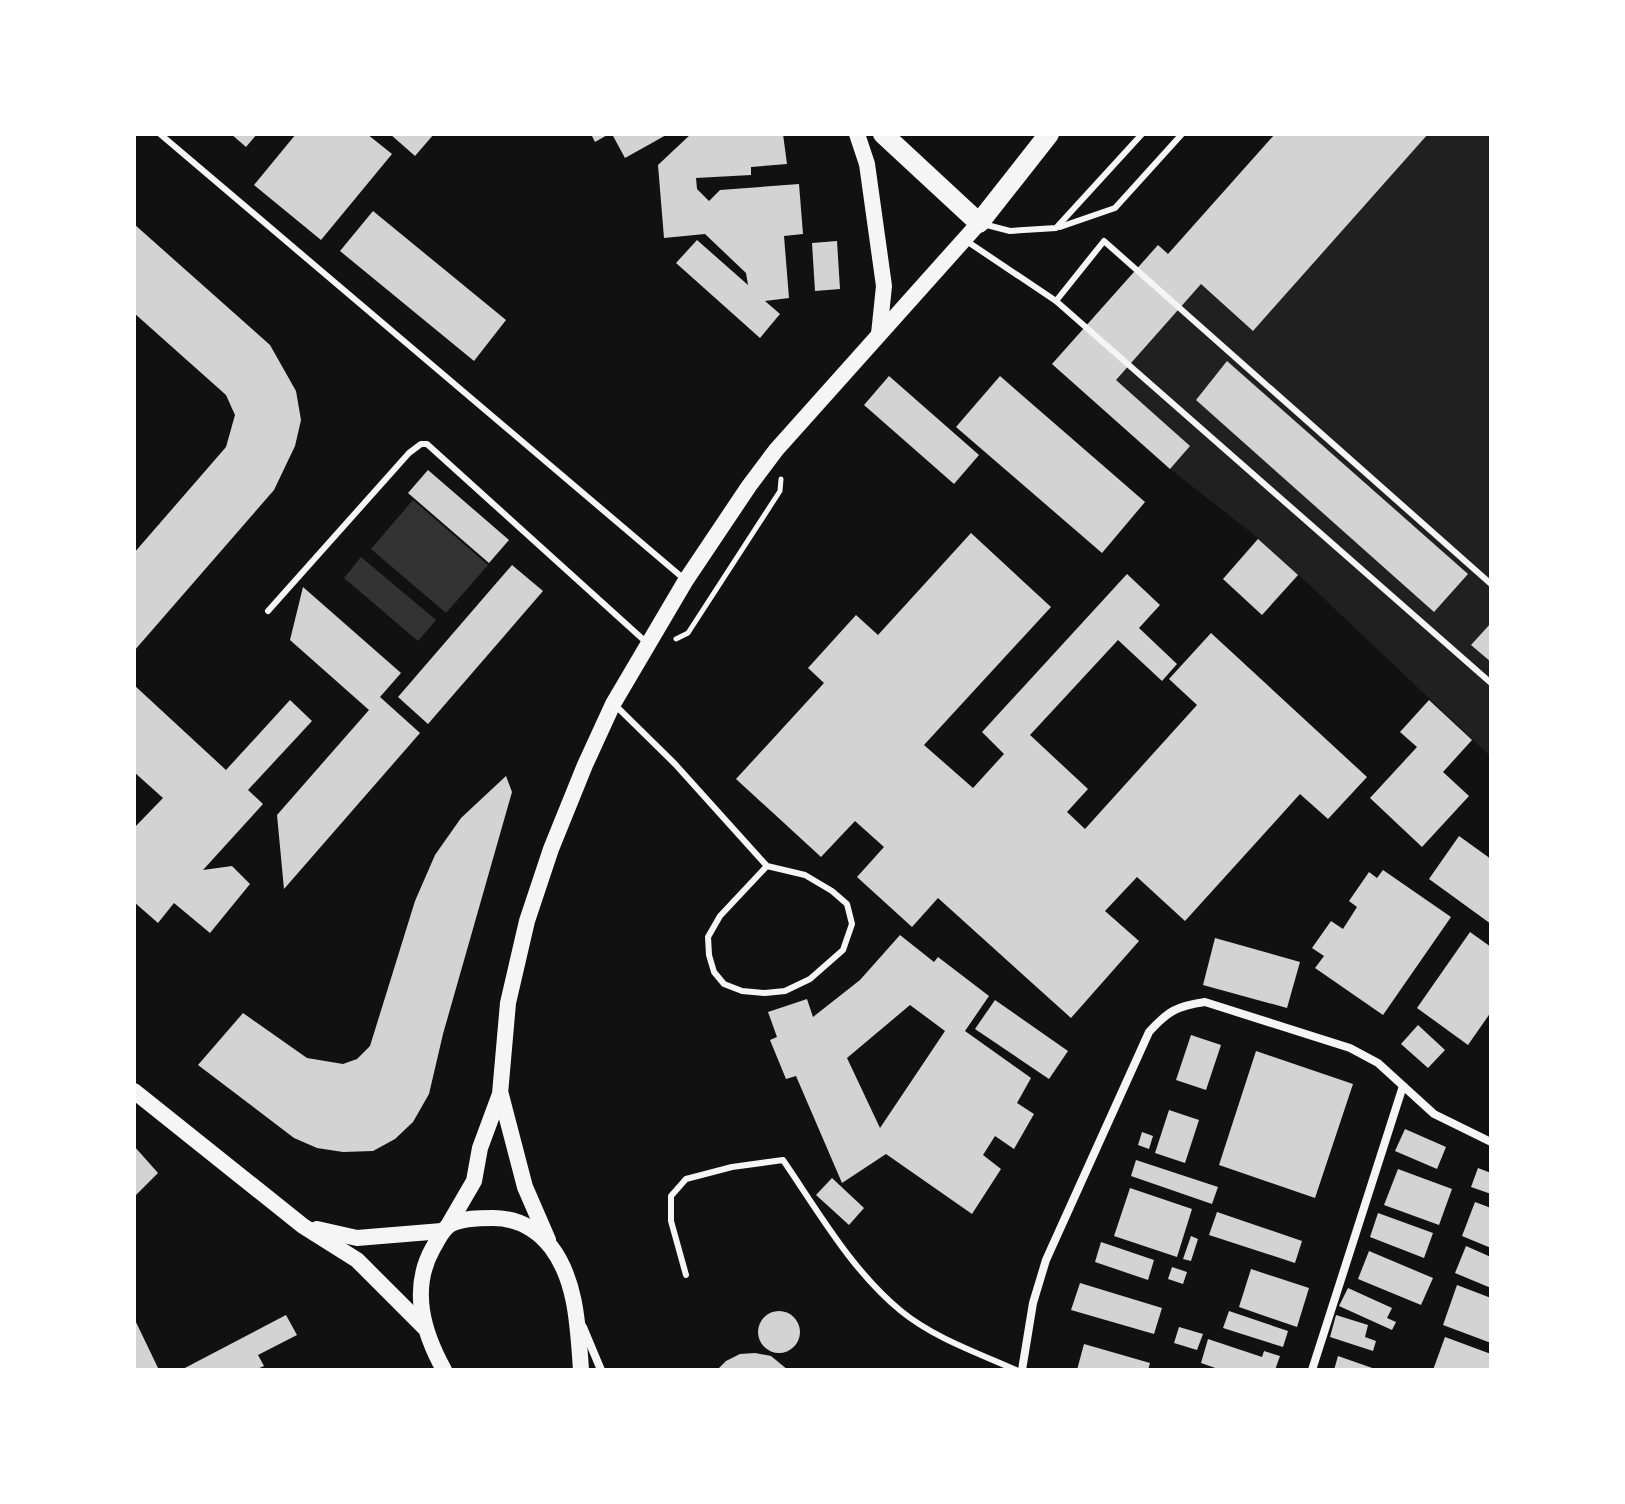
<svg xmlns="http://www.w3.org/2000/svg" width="1625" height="1504" font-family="Ubuntu,sans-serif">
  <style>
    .green { fill: #202020 }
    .water { fill: #333 }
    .building { fill: #d3d3d3; fill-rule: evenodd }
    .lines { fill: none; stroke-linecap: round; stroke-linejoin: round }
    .path { stroke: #f5f5f5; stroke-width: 5 }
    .service { stroke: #f5f5f5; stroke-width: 6 }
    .minor { stroke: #f5f5f5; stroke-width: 8 }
    .secondary { stroke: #f5f5f5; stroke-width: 16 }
    .primary { stroke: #f5f5f5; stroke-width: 20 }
  </style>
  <rect width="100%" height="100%" fill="#111"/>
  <polygon class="green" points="1276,134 1491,134 1491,757 1299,575 1262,615 1223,579 1258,538 1170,469 1052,364 1158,245 1169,254"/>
  <g class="water">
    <polygon points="413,500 488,565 446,613 371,549"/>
    <polygon points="361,557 436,620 418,641 344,578"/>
  </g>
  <g class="building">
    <polygon points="231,134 257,134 246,147"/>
    <polygon points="296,134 367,134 392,154 321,240 254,185"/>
    <polygon points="390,134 434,134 415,156"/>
    <polygon points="591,134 609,134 595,142"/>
    <polygon points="612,134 668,134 625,158"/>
    <polygon points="691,134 783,134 787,164 751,167 751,175 696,178 697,189 709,201 720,190 799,184 803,234 784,236 789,298 765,301 780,314 760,338 676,263 697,240 748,285 746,273 705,234 664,238 658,165"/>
    <polygon points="1275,134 1428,134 1253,331 1201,284 1116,380 1190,446 1170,469 1052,364 1158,245 1168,254"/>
    <polygon points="373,211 506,320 474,361 340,251"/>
    <polygon points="134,224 270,345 296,391 301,420 295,446 274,490 134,651 134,553 226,447 235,415 226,395 134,313"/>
    <polygon points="837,241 840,289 815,291 812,243"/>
    <polygon points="1227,361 1468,574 1434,612 1196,400"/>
    <polygon points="889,376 979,455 954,484 864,405"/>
    <polygon points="1000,376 1145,502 1102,553 956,427"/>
    <polygon points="428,470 509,540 489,563 408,493"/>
    <polygon points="971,533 1051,607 924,745 973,788 1004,754 982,732 1127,574 1160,605 1139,628 1177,664 1162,681 1118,640 1030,735 1088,789 1067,812 1085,829 1197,705 1169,679 1211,633 1367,777 1328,819 1300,794 1185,921 1137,877 1105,911 1139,941 1071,1018 938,898 912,927 857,877 884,847 855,821 821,857 736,779 824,683 808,668 856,615 878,635"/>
    <polygon points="1258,539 1298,575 1262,615 1223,579"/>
    <polygon points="512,565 543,591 428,724 398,697"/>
    <polygon points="303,587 401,673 380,697 420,733 284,889 277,815 369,710 290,640"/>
    <polygon points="1491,623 1491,662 1471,645"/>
    <polygon points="134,685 226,770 290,700 312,721 248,790 263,804 203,870 232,866 250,884 210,933 174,903 158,923 134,902 134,828 163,798 134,772"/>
    <polygon points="1429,700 1472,740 1443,772 1469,796 1422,847 1370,798 1417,747 1400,732"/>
    <polygon points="506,776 512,792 443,1034 429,1094 413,1122 395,1139 373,1151 343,1152 317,1148 294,1138 198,1065 243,1013 307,1058 343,1064 357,1059 370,1046 415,901 435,855 461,818"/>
    <polygon points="1459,836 1491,859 1491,924 1429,879"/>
    <polygon points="1383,870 1451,917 1383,1015 1315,968 1324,956 1312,948 1331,921 1343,929 1357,907 1349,901 1369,872 1377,878"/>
    <polygon points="1470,932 1491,947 1491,1012 1468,1045 1417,1008"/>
    <path d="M900,935L934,962L938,957L989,996L965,1031L1031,1078L1017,1103L1034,1114L1014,1149L995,1136L983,1155L1001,1169L972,1214L886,1154L842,1183L796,1076L786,1079L770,1040L777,1037L768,1012L807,999L813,1017L860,980ZM910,1005L945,1031L880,1128L847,1058Z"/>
    <polygon points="1215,938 1300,962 1287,1008 1203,985"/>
    <polygon points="995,1000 1068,1051 1049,1079 975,1029"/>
    <polygon points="1418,1025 1445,1050 1428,1068 1401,1044"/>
    <polygon points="1191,1035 1221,1045 1206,1090 1176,1080"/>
    <polygon points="1256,1051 1353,1084 1315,1198 1219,1165"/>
    <polygon points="1169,1110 1199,1120 1185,1163 1155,1153"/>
    <polygon points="1405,1129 1446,1147 1437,1169 1395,1151"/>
    <polygon points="1142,1132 1153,1136 1149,1149 1138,1145"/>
    <polygon points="134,1146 158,1173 134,1197"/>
    <polygon points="1136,1160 1218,1187 1212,1204 1131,1176"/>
    <polygon points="1478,1168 1491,1173 1491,1194 1471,1187"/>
    <polygon points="1398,1169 1452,1189 1439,1225 1384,1205"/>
    <polygon points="832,1178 864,1208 849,1225 816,1195"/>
    <polygon points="1130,1188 1192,1209 1177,1257 1114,1236"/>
    <polygon points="1475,1202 1491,1208 1491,1248 1462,1236"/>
    <polygon points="1217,1212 1302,1241 1295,1263 1209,1235"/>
    <polygon points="1378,1213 1433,1233 1424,1258 1370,1237"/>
    <polygon points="1191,1236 1198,1239 1191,1261 1183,1259"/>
    <polygon points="1101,1242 1154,1260 1148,1280 1095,1262"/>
    <polygon points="1466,1246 1491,1257 1491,1288 1455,1273"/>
    <polygon points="1369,1251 1433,1278 1421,1305 1358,1279"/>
    <polygon points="1172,1267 1187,1272 1183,1284 1168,1279"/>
    <polygon points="1251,1269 1309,1288 1297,1327 1239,1307"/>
    <polygon points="1080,1283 1162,1308 1154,1334 1071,1310"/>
    <polygon points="1457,1285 1491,1298 1491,1343 1443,1325"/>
    <polygon points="1348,1288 1392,1308 1387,1318 1396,1322 1392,1330 1339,1306"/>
    <circle cx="779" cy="1332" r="21"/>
    <polygon points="1229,1311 1288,1331 1283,1347 1223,1328"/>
    <polygon points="286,1315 297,1335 258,1355 264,1366 255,1370 181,1370"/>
    <polygon points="1336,1315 1368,1325 1365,1337 1376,1341 1373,1351 1330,1337"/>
    <polygon points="134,1318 159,1370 134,1370"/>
    <polygon points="1179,1327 1203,1334 1197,1350 1174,1343"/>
    <polygon points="1445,1337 1491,1354 1491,1370 1433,1370"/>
    <polygon points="1208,1339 1262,1357 1264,1351 1280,1356 1275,1370 1221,1370 1201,1363"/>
    <polygon points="1084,1344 1150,1363 1148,1370 1077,1370"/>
    <polygon points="755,1353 771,1356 788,1370 717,1370 726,1361 740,1354"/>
    <polygon points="1338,1356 1378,1370 1334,1370"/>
  </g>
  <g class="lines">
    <polyline class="path" points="676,639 688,633 780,491 781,479"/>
    <g class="service">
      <polyline points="160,134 683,578"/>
      <polyline points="983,224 1010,231 1056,228 1142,134"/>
      <polyline points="1060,227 1115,208 1182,134"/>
      <polyline points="965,240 1056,301"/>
      <polyline points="1491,584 1104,241 1056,301 1491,683"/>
      <polyline points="268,611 409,453 421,444 427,444 646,642"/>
      <polyline points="616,706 675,764 767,866 805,875 832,891 847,904 852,924 843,950 810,979 785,991 765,993 742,991 724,984 714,972 709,955 708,937 720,916 767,866"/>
      <path d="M686,1275L671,1221V1196L686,1179L732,1167L783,1160C818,1211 852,1271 901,1311C934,1338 978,1353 1016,1370"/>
    </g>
    <g class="minor">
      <polyline points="583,1327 601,1370"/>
      <path d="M1022,1370L1033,1303L1046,1260L1149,1032C1168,1011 1177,1006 1205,1002L1350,1048L1378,1063L1434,1114L1491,1142"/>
      <polyline points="1312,1370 1403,1086"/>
    </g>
    <g class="secondary">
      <polyline points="857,134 867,164 884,286 879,334"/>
      <polyline points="134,1091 303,1226 357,1260 424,1327"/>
      <polyline points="501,1095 525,1187 548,1240"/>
      <polyline points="449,1224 474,1181 480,1148 500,1094 508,1003 527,921 551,849 585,765 613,704 686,580 749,486 776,450 979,223"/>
      <polyline points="317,1229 357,1238 442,1231"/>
      <path d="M444,1370C423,1332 410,1289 433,1248C438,1240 442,1229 451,1224C463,1218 480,1218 493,1218C517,1218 536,1228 551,1247C577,1281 578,1329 581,1370"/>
    </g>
    <polyline class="primary" points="883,134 979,223 1049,134"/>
  </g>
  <rect width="1625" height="1504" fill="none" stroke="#ffffff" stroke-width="272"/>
</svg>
